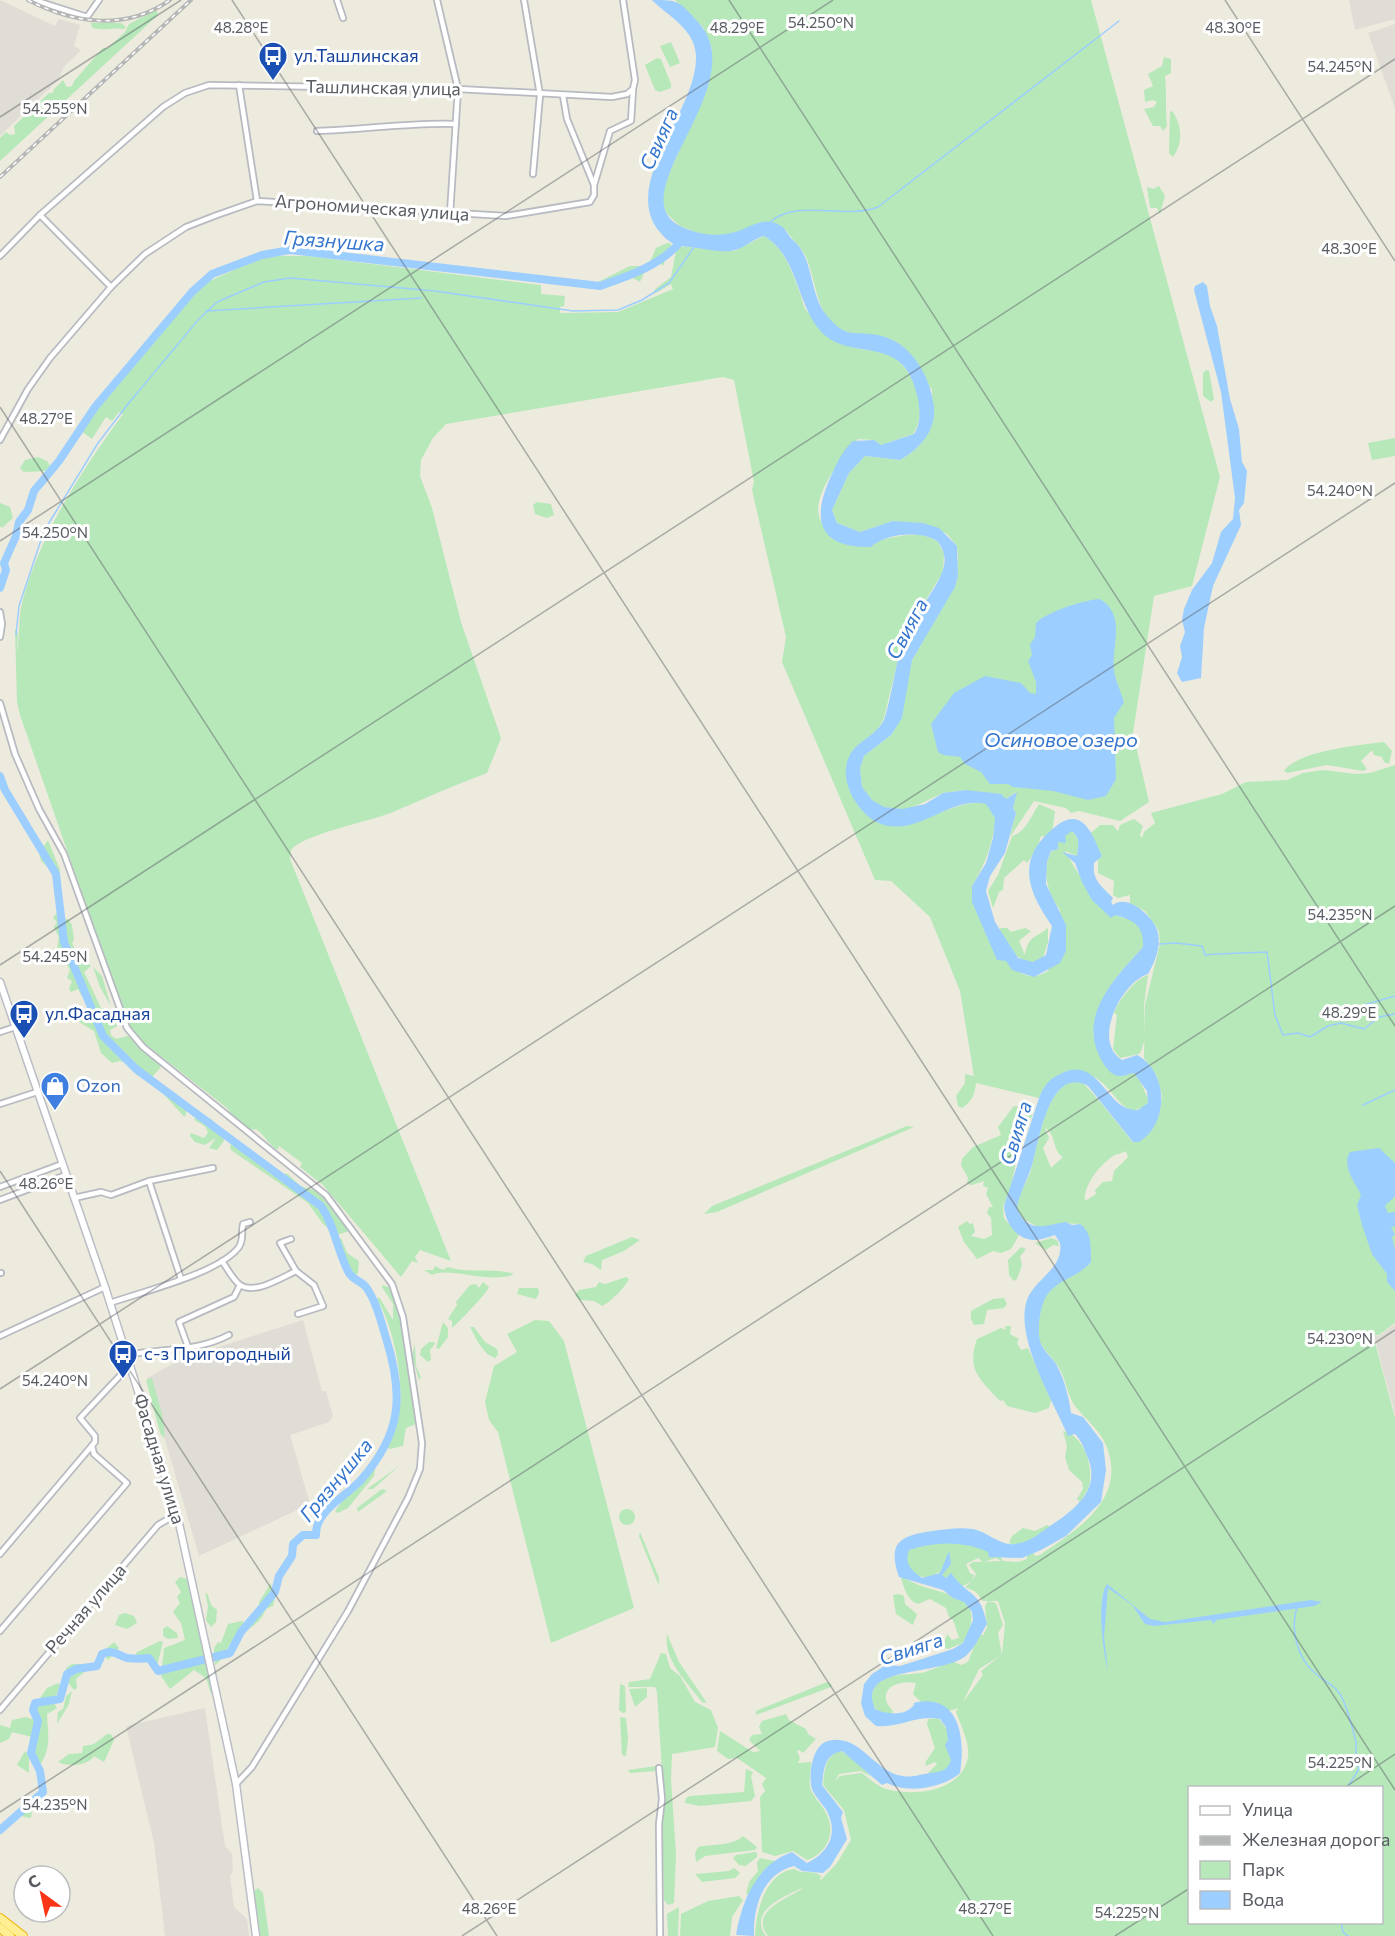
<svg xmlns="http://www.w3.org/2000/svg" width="1395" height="1936" font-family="Commissioner,sans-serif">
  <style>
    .industrial { fill: #e0ddd6 }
    .green { fill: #b7e8ba; fill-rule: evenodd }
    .water { fill: #9cceff }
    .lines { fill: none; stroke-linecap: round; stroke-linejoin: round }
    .stream { stroke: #9cceff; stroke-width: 1.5 }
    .river { stroke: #9cceff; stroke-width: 8 }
    .minor-casing { stroke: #b7bac0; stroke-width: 8 }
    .secondary-casing { stroke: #babdc5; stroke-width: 9 }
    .trunk-casing { stroke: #ebaf00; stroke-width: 10 }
    .minor { stroke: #fff; stroke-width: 4.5 }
    .secondary { stroke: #fff; stroke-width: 6 }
    .trunk { stroke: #ffee92; stroke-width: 8 }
    .rail-casing { stroke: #b5b6b6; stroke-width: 4 }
    .rail { stroke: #fff; stroke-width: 1.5; stroke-dasharray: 4.5; stroke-linecap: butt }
    .ticks { fill: none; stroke: #585c62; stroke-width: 1.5; stroke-opacity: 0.45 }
    .labels { text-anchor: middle; stroke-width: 6; stroke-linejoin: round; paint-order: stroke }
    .transit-label { font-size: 18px; fill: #164399; stroke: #fff; text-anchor: start }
    .street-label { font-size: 18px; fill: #585c62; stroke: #fff }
    .shop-label { font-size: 18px; fill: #366cbe; stroke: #fff; text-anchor: start }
    .water-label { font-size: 20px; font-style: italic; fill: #3476ce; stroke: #fff }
    .ticks-label { font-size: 15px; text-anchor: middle; fill: #585c62; stroke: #fff; stroke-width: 6; stroke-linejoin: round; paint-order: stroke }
  </style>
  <rect width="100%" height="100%" fill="#edebde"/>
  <g class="industrial">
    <polygon points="0,0 55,26 59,19 80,25 74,46 81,50 64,67 58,80 0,136"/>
    <polygon points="1349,0 1395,0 1395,19 1355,30"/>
    <polygon points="1395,24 1395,108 1368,33"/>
    <polygon points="303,1320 322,1391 326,1391 333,1416 329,1422 290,1435 310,1504 199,1556 147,1378 183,1358"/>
    <polygon points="1395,1324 1395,1415 1374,1335 1379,1336"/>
    <polygon points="205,1708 225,1846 232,1854 233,1872 230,1876 234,1907 247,1919 249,1936 165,1936 154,1843 126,1726"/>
  </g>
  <g class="green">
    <path d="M675,0H1091L1220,477L1192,586L1154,596L1133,733L1149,802L1120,821L1079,811L1071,813L1066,808L1034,801L1010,837L1016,813L1013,808L1016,792L1006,799L966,790L943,793L907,810L876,806L862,787L860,768L864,756L891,735L912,660L957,581L958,554L957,546L947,534L929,525L893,521L860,532L837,523L832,510L849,473L865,456L900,460C933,442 932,424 932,389L871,334C816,339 820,291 806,257C801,246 792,240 786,230L713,239L680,226L667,214L661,201L664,185L680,149L712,49L703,27Z"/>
    <polygon points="154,11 157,11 158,15 0,161 0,138 6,132 10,135 15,134 14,126 49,93 53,93 54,89 63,80 67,87 72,86 74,81 103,48 108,48 125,32 129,24"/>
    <path d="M90,23H121L126,27L124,29C113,27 103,31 93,28Z"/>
    <polygon points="671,42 680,63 670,67 660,46"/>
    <path d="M1164,57L1171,59V73L1165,76C1167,94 1165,109 1167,126L1163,131L1160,126H1153L1144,109L1154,107L1157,102L1152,100L1145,102L1144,90L1153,86L1148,74L1162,66Z"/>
    <polygon points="657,58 661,59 671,84 671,88 660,92 655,90 645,65"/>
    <path d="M1170,111L1173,112C1182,126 1183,143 1173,157L1169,153Z"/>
    <polygon points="1159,186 1165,196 1160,214 1157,208 1150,208 1147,187 1153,189"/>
    <path d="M764,236C785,248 791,270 800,293C802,298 803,306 806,310C811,316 850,347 857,348C870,352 881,349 893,357C915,371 929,412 913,434L881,445L874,440L858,439C844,455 810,496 820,519C842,574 899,517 937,541L944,553L943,572L909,627L900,651L884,718L878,729L854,749L846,770L887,824C927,826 950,801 987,802L996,816C993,843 986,863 972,886C982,908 1005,980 1034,976C1039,976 1044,973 1048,971L1060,910C1044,889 1039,859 1061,840C1065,837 1066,833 1072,831C1081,841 1078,844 1077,856L1065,851C1078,874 1091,896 1113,913C1121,919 1132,918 1139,925C1144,932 1144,939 1143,947C1114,979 1100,992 1093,1036L1139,1078L1149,1101L1144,1107L1132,1111C1117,1104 1113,1091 1100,1081C1076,1063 1050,1071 1039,1098L976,1083C975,1094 972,1102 962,1108L958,1106L956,1096L965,1083V1074L974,1076L960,991L930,917L891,881L875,880L782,662L786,637L752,490L754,482L734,380L723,377L446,424L433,438L421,460L420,476L432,508L461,622L501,738L487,773C455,785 425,798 393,812C372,821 303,834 291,850L290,859L451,1261L420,1250L415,1257L418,1263L412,1261L401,1277L323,1185L300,1167L302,1163L279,1146L278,1150C268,1145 266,1136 256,1129L250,1130L232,1115L227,1108L136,1037L127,1023L20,715L17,702L15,629L18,634L17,653C20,637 18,619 22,603C40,533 81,472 123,414L119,412L112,421L106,417L92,439L81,431L135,362L205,283L265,256H308L541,285V294L565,296L564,306L560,307V313L618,312L673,289L671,284L654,294L655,289L671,277L677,246L734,251Z"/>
    <polygon points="667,243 671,244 672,248 665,258 664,265 660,264 644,273 640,282 631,277 598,289 594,284 630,266 642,266 650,262 656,248"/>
    <polygon points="1206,370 1209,371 1214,399 1211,402 1203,396 1203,373"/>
    <polygon points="1395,438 1395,456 1372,460 1368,443"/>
    <polygon points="38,457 47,461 50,466 46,471 24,472 20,468 25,460"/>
    <polygon points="537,502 551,504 554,515 547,518 535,514 533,505"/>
    <polygon points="0,503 10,507 13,518 2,528 0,526"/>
    <path d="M1384,742L1392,751L1389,764L1384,762L1382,757L1374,755L1372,750L1361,761L1367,769L1363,771L1327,765L1287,773L1284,771C1297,751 1360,745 1384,742Z"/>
    <path d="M1395,765V1323L1379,1335H1373L1395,1418V1936H768C748,1910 791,1898 804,1887C786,1896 747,1910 766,1936H755C756,1912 765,1873 794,1869C803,1875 813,1869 821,1876L820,1880L822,1879L837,1863L851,1840L844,1810L823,1785C825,1770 824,1756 841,1751L858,1763L871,1777L861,1771L839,1774L835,1782L840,1776L862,1773C870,1779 879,1788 890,1790C917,1796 962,1791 968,1757C970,1743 961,1726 956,1712L958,1708C942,1715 924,1707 913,1694L916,1683C896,1679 874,1691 893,1711L892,1715L880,1714L871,1703C873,1668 901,1678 925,1672C934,1669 943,1665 952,1661L961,1665L968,1662L978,1636L983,1635L987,1628L985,1606L988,1601L996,1603L1003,1625L998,1633L1002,1655L1005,1623L998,1601H983L976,1592L965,1587L972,1581L959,1588L950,1578L944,1577L938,1572C926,1584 913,1574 905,1563L909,1545C931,1543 992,1538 1003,1561L1018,1562L1027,1559V1553L1033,1552L1035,1556L1040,1555C1078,1529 1128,1499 1106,1445C1099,1429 1085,1419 1075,1406C1067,1395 1066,1379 1059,1368C1054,1359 1044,1351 1040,1342C1036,1330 1040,1308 1045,1297C1054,1279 1079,1277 1091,1262V1249L1080,1224L1062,1223L1040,1228L1023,1219L1017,1208C1018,1195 1027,1183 1031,1170C1037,1149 1048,1071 1082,1083C1087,1084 1125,1133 1133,1142L1159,1115L1162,1096L1157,1076L1144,1058L1145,1005L1160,944L1159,931L1145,911L1130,903V895L1118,898L1113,895L1114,881L1098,873V854L1087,836L1100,825H1113L1118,831L1120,825L1134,819L1143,826L1140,835L1142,838L1144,832L1155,823L1151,813L1222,794L1246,782L1287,780L1303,773L1323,770L1356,774L1370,773ZM1045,1128C1057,1135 1052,1151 1063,1157L1051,1168L1043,1148L1049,1138ZM1126,1151L1128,1157L1114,1171L1112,1181L1103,1182L1095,1190L1096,1194L1085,1201C1083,1185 1100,1165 1113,1156C1116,1154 1121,1154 1126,1151ZM978,1558L983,1562L996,1558L1001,1561L973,1562L969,1565L976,1574L972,1581L974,1575L970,1573L966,1564ZM1000,1656L981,1671L983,1675L963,1702L979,1669ZM1190,1788H1382V1922H1190Z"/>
    <path d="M1039,804L1055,811L1052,834L1046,837L1041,836L1037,849L1027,863L1024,860L1004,878L1003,890L999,892L993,908L988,891L998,875L1012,836C1026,832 1031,816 1039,804Z"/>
    <polygon points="48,840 60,870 59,877 41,861 39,853"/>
    <path d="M56,914L63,920L68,919L72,925L74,939L72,943L77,953L91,966L84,972L101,1008H109L117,1026L110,1030L111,1035L116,1039L128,1036L158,1062L161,1067L152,1077L182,1099L184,1109L187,1110L185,1117C171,1104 153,1077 136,1075L135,1070C128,1062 123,1059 112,1063L101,1053L94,1031L79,1022L89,1009L78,989L71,992L69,989L72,981L67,978L70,970L67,965L59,963L62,958L56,953L59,938L54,927L57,922L53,918Z"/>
    <path d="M1000,928H1007L1011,932L1025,928L1031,931L1019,941L1025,955C1029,934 1035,939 1048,928V942L1043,958L1032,964C1016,958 1001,946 1000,928Z"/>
    <polygon points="93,967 102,976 111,1006 100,987"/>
    <path d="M1148,975L1144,1005L1145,1039L1141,1051L1139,1054L1120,1058L1113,1049L1117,1015L1114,1013C1119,1000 1135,979 1148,975Z"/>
    <polygon points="1032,1104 1035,1107 1017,1158 1009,1195 1003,1206 1004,1218 1019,1235 1011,1249 1001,1253 993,1251 977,1259 964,1242 958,1227 967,1221 970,1224 973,1223 975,1232 971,1236 984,1239 992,1235 991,1218 987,1213 989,1207 993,1207 986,1194 988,1188 983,1186 984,1181 972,1185 967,1184 968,1178 961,1165 962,1159 973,1147 1001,1135 998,1127 1014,1106 1026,1108"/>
    <polygon points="198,1113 211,1119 223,1131 224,1141 217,1150 209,1148 216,1138 205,1145 195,1142 190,1136 191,1133 204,1138 208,1133 205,1126 194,1120"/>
    <polygon points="907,1126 914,1127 717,1212 704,1214 712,1206"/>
    <path d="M233,1143C253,1147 269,1173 288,1174C299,1186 303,1189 318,1190L349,1228V1231L337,1235L323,1224L308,1203L231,1150L230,1146Z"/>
    <polygon points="632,1237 640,1240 624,1251 602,1260 601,1270 592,1264 583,1262 586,1256"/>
    <polygon points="341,1238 347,1253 359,1261 358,1273 354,1277 351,1278 342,1267 344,1259 337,1248 338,1240"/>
    <polygon points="1051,1238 1057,1240 1059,1246 1053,1245 1046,1250 1035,1243"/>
    <polygon points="1021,1247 1026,1249 1020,1257 1022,1265 1017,1279 1014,1281 1009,1275 1008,1260"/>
    <path d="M435,1266L443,1270L448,1267C469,1274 493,1267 514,1274C492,1285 448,1266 432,1275L424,1270H433Z"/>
    <path d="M626,1277L629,1279C625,1287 610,1303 602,1306L594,1301L579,1300L575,1295L579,1290L596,1287L599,1282L605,1284Z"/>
    <path d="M483,1282L489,1287C488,1292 458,1323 452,1328V1321L448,1319L457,1305L456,1302L470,1285L476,1284L479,1288Z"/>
    <path d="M383,1285L391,1288L399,1311L407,1354L416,1424L406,1428L403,1446L390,1449L387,1447C392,1433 398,1422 400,1407C403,1375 393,1326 377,1299L379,1297L393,1320V1304L382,1287Z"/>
    <polygon points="519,1288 538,1288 539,1293 536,1299 517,1294"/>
    <polygon points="1004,1298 1007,1304 1004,1308 987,1310 984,1324 974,1325 971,1319 971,1311 993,1299"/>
    <polygon points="535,1320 549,1321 564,1341 634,1608 551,1643 498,1432 489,1420 485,1402 494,1366 517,1352 507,1334"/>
    <polygon points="443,1322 448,1328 448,1337 439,1349 436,1348"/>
    <path d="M1005,1326H1011L1010,1334L1019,1339L1017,1343L1021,1350L1028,1348L1051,1400L1049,1408L1035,1413L1007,1406L1003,1400L1000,1401C980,1379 966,1370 977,1339L1001,1328L1006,1330Z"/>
    <polygon points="470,1327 474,1327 485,1342 497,1349 498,1355 495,1358 487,1354 479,1344"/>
    <polygon points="429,1342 434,1342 435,1344 430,1350 431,1360 428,1362 420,1355 421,1349"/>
    <polygon points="415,1344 416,1366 421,1377 419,1380 412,1356"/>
    <path d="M152,1378C156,1395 167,1423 164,1438L160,1433L146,1380Z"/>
    <path d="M1063,1431C1082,1435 1092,1461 1090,1480C1090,1488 1084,1495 1080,1502L1077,1499L1083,1489L1082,1482L1069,1470L1065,1457L1067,1446Z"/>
    <polygon points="376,1463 374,1476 348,1508 338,1513 335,1511 343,1500 358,1488"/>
    <polygon points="399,1466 373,1489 367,1489"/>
    <polygon points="382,1489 387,1491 358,1512 357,1508"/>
    <circle cx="627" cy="1517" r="8"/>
    <path d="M1047,1525L1051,1527C1040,1537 1023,1549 1009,1543L1012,1536L1023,1528L1035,1531Z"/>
    <polygon points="640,1532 659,1578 659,1586 639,1536"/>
    <polygon points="180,1577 187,1579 214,1691 211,1694 206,1678 194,1670 170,1689 161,1676 164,1648 185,1640 181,1623 173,1612 180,1603 177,1597 181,1592 175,1582"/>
    <path d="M904,1577C930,1598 995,1587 963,1643L948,1649L940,1646V1642H944L947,1634L952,1640L959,1638L953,1620L949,1617L946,1608L930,1599L918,1604C907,1600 904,1588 901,1578Z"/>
    <path d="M271,1583L272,1595L275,1598L273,1606L266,1609C260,1627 239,1632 229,1646C224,1654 223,1659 215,1665L214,1648L218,1642L221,1643L228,1624L242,1621L248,1625L260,1611L259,1602Z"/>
    <polygon points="205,1592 208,1595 211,1605 217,1610 216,1622 211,1627 206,1620 208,1606"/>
    <polygon points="899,1594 904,1596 905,1604 917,1614 913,1625 896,1614 893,1595"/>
    <polygon points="125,1613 134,1616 137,1623 127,1629 115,1625 119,1615"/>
    <polygon points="167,1626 177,1633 178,1638 168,1639 163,1636 163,1629"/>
    <path d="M667,1634L679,1662L707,1703L702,1702C687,1682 663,1660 667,1634Z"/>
    <polygon points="160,1641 163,1642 157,1666 150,1658 135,1656 137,1652"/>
    <polygon points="114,1642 119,1648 108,1660 102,1652"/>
    <polygon points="661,1653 666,1654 670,1668 680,1676 695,1702 711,1710 718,1728 715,1747 672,1754 671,1779 676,1855 674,1903 668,1905 664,1900 662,1822 664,1802 657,1692 655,1687 628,1687 629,1682 650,1679"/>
    <polygon points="72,1664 82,1664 87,1670 76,1679 77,1688 74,1690 66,1680 66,1668"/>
    <polygon points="827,1682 832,1685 831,1687 756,1715 756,1711 763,1708"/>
    <polygon points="58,1683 60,1685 55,1699 38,1701 47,1688"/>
    <polygon points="620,1684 625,1686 626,1712 623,1713 619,1710"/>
    <polygon points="647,1688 647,1697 635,1707 629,1689"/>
    <polygon points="72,1691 69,1704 57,1724 58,1712 63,1709 66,1696"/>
    <path d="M38,1703H54L57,1708L47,1714C48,1736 52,1747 39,1767L32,1752C34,1731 44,1731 34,1707Z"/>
    <path d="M786,1714L789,1720L806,1729L808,1734L816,1739L803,1753L799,1750L797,1751L800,1758L798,1763L811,1762C811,1770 808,1783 811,1790C815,1799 823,1806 827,1815C836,1834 826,1854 807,1860L793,1851L775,1856L762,1852L760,1797L765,1791L762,1784L766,1778L737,1758L728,1759L717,1751L720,1731L753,1752L760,1751L749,1740L752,1735L762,1734L759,1727L762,1721Z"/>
    <polygon points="26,1717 37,1721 32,1737 12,1732 9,1739 0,1743 0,1725 10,1728 12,1720"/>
    <polygon points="620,1717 626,1718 628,1738 626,1756 622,1755"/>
    <polygon points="938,1718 949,1731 955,1759 943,1774 926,1775 937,1764 935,1762 926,1766 925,1763 935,1748 927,1724 928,1719"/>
    <path d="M107,1734H111L114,1740L104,1762L94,1756C88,1766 68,1767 58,1762L69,1754L82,1753L83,1746L94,1744Z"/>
    <polygon points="25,1751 29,1756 29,1773 17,1765"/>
    <polygon points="656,1766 656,1771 630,1773 628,1770"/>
    <polygon points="746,1769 753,1772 751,1776 755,1796 751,1801 700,1806 685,1803 686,1798 690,1796 744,1792"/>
    <polygon points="43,1795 47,1797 47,1801 32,1810 31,1818 21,1816 21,1812"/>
    <path d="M743,1836L757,1847L755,1850L705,1856L696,1862L695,1853L698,1847C711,1844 733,1846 743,1836Z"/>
    <polygon points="755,1852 757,1853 757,1857 746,1866 739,1865 733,1858 736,1855"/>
    <polygon points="760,1858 775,1861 750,1895 746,1894 749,1882 758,1871 757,1863"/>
    <polygon points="734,1868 740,1873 735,1878 702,1882 695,1874 729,1871"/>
    <path d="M258,1888L263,1893L269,1936H258C257,1921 254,1906 254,1891Z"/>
    <polygon points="739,1896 743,1900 732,1917 730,1936 680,1936 681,1914 708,1901"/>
    <polygon points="679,1907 678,1936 668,1936 667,1914"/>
  </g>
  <g class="water">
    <path d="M652,0C680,0 679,1 698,22C756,84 615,196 682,227C698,234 713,237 731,233C749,230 761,214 781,226C787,230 788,236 793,240C815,259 808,294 828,317C845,336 849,332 871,334C909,337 930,374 934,407C936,431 920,449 900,460L865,456L849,473L832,510L837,523L860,532L893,521L923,523L939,528L957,546L958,576L955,587L912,660L902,718L891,735L864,756L860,768L862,787L872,800L884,807L903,809L925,804L943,793L966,790L1001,794L1006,799L1017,792L1013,808L1016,813L1005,853L990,876L986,891L995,922L1018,958L1033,962L1046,955L1052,926C1026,889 1016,858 1055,827C1062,821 1071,816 1080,821C1091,827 1097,846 1102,856L1094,863C1092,881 1102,886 1113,898L1111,902L1113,905C1128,893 1155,918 1158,933C1161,947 1155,962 1148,974C1122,982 1091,1041 1122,1060L1137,1055C1169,1072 1169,1124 1139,1142H1133L1088,1086C1049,1064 1039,1143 1032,1165C1028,1179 1019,1194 1017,1208C1028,1235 1045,1225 1066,1222L1072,1225L1080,1224C1092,1232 1091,1248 1091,1262C1079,1277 1058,1279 1047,1295C1040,1305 1037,1329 1040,1341C1042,1349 1051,1357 1056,1364C1064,1378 1069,1397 1071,1413L1083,1417L1103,1443L1106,1470L1101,1502L1066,1536L1041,1550L1022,1558L989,1557L988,1552C965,1541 934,1541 909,1550C904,1564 911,1570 922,1578L940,1573L949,1551L951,1564L942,1575L946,1578L951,1573C969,1598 980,1589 987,1624C981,1634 973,1652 963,1658C943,1671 885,1670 875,1687C870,1694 872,1701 875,1709C885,1714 902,1716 911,1708C918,1703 909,1704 918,1702C962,1695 965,1743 960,1773C943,1788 908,1794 887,1783L882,1785L842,1751C824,1755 824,1769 822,1785L843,1812L841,1818L847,1839L830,1867L823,1873L802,1871L794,1866C762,1874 753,1908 754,1936L736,1935C742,1900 757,1864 792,1852L807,1863C825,1855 838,1837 829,1816C826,1806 815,1798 812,1789C808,1775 812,1745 828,1741C859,1732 875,1773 903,1776C911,1778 922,1774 930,1773C941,1772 947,1771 951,1760L945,1745L948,1740L946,1727L940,1719C919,1714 899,1728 876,1726L865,1716L861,1703L864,1684L872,1674L886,1665L900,1666L953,1649L963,1643L973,1620L972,1612L964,1602L953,1598L943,1590L899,1577C887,1542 900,1536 932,1531C945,1529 960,1527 973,1529C988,1532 1000,1546 1015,1544C1031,1542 1038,1534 1050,1526C1074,1510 1101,1490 1088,1458C1084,1449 1082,1441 1075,1434L1068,1436C1053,1401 1014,1337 1027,1300C1035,1278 1064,1269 1060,1243L1055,1235C1048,1237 1041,1240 1035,1240C1016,1240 1005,1222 1004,1206L1039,1098C1044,1086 1048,1080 1060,1074C1100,1053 1106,1113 1138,1110L1148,1103L1147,1091L1134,1073C1130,1073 1126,1076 1121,1076C1111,1077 1103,1064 1099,1055C1079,1013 1117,976 1143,947C1144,926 1134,920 1115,915L1111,918L1092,900L1082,882L1075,863L1062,852L1077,856C1078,844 1081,840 1072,831L1065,836L1066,843L1058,842V849L1051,851L1047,862L1046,884L1066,925V951L1060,963L1034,977L1012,970L1006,961L997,960L972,902V886L986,863L993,838L995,818L986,804C949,794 912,844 873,820C852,806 835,771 854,749C864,738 880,732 885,717C894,688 895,657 909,629C917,611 941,583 944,566C946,556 943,548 937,541C919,530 885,534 871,547C818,548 811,520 831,476C837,463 842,451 853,441L874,440L881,445L914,434C921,423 920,412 918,399C904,327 848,367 818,328C796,300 797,255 764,236C753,239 746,247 735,250C725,254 702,248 690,247C676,246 668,243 659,231C620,183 698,110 696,56C695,29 669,17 652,0Z"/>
    <polygon points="1203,282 1207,286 1210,306 1217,326 1230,399 1239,429 1242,462 1247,471 1244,503 1239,510 1241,525 1213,586 1204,628 1201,678 1182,682 1177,673 1182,657 1180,646 1185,632 1182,620 1184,609 1192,590 1212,563 1221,532 1233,519 1235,498 1221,392 1194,290 1195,286"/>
    <path d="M1100,599C1127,616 1111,645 1114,670C1115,680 1121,692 1124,702L1114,718L1116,779L1106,796L1088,800L1053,791L1013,787L1008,784H990L981,772L965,764L960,757L943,755L938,752L931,724L954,693L985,676L1021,683L1030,693L1036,694V682L1028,661L1032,655L1030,645L1035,637L1036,623C1047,612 1083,600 1100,599Z"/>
    <path d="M1379,1148L1395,1163V1196L1385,1206L1388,1213L1395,1212V1226L1391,1228L1395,1234L1392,1237L1395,1249V1291L1387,1282V1274L1372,1254L1362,1225L1357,1205L1361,1195C1356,1184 1341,1166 1350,1152Z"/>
    <path d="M1107,1584L1150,1619L1165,1622L1311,1600L1322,1602L1314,1606L1216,1620L1214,1624L1211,1620L1154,1626L1145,1624L1132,1605L1108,1588L1104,1637L1108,1671C1103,1651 1096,1601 1107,1584Z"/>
  </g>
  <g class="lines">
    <g class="stream">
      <path d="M770,222C798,198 845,220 878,207L1119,21"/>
      <polyline points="206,311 421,298"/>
      <polyline points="16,635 19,606 44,531 55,513 98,443 128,404 198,320 217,302 264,282 290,278 435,291 573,311 618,310 642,300 669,283 694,247"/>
      <polyline points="1159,944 1176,943 1202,946 1205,955 1217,954 1267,952 1275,1015 1283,1035 1298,1033 1310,1037 1328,1026 1341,1023 1364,1029 1379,1017 1395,1014"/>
      <polyline points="1343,1011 1395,996"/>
      <polyline points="1363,1105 1395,1090"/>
      <path d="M1297,1607C1290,1629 1297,1659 1316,1674C1328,1684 1338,1686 1344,1702C1349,1714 1353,1730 1356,1742C1357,1752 1354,1761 1359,1769L1347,1788"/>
      <polyline points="1341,1922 1343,1932 1348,1936"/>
    </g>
    <g class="river">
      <path d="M0,588L6,570L4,563L16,536L19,522L28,510L34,491L59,461L95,407L192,292L212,274L262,255L290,250L600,286C629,276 662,265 682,240"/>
      <path d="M0,776L5,790L56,874L64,942L103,1036L136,1069L321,1206C335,1226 337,1251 349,1273C353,1280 361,1281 366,1287C376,1301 381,1321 386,1338C404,1395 402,1434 360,1481C345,1497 315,1511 316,1535H303L293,1544L292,1556L279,1576L275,1592L241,1632L230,1653L158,1671L149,1658C142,1659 134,1659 127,1658C117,1655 114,1649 102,1654L97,1666L76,1669L67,1674L60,1699L35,1703L33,1710L38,1721L31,1753L40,1771L43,1792L0,1830"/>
    </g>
    <g class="minor-casing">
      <g id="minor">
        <polyline points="34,0 87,17 99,0"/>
        <polyline points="337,0 343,18"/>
        <polyline points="437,0 458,89 450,214"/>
        <polyline points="524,0 540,95 533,174"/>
        <polyline points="239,85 257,201"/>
        <path d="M317,131C364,130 410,122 456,124"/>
        <polyline points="594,185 610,131 631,121 633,90"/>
        <polyline points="40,215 111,287"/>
        <polyline points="0,256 40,215 163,107 185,93 209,85 458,89 612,97 627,94 633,89 635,80 623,0"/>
        <polyline points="0,440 28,389 50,358 111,287 145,254 186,227 217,215 257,201 506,216 590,202 594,195 594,185 567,119 563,96"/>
        <polyline points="0,612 2,624 0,637"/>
        <polyline points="0,703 15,754 39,809 64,854 127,1028 143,1047 326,1195 392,1284 403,1317 422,1443 420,1469 408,1498 348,1611 252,1767 236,1784"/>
        <polyline points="0,1032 15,1027"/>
        <polyline points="0,1104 37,1092"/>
        <polyline points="149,1181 181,1279"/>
        <polyline points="0,1187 62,1164"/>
        <polyline points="74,1198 101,1192 111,1195 149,1181 213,1168"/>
        <polyline points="0,1200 66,1175"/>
        <polyline points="291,1239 280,1243 296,1271 314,1285 323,1306 298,1314"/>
        <path d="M222,1261C227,1268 233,1280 240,1285C255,1295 283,1277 296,1271"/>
        <polyline points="0,1273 1,1273"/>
        <path d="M110,1303C141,1292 220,1273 239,1247C244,1239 241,1233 243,1224L250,1222"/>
        <polyline points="0,1336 105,1287"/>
        <polyline points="188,1347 179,1322 234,1297 240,1285"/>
        <path d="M127,1355C161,1348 197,1352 229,1335"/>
        <polyline points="0,1554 95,1442 95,1436 80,1418 130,1365"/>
        <polyline points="0,1631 127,1483 94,1454 92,1446"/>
        <polyline points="0,1710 158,1525 177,1514"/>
        <polyline points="659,1768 662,1799 659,1824 660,1936"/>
      </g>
    </g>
    <g class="secondary-casing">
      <polyline id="secondary" points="0,982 105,1287 177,1514 236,1784 256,1936"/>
    </g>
    <g class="trunk-casing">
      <g id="trunk">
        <polyline points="0,1918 23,1936"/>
        <polyline points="0,1928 10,1936"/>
      </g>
    </g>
    <use href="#minor" class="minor"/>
    <use href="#secondary" class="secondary"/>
    <use href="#trunk" class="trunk"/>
    <g class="rail-casing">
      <g id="rail">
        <path d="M28,0C74,24 126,31 170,0"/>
        <polyline points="0,177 191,0"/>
      </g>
    </g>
    <use href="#rail" class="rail"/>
  </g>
  <path class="ticks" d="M232,0L1395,1790M729,0L1395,1026M1225,0L1395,261M0,117L181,0M0,407L993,1936M0,541L833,0M0,965L1395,59M0,1171L497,1936M0,1389L1395,483M1344,1788L1395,1754M0,1812L1395,906M462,1936L1395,1330M1115,1936L1190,1888"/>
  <defs>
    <g id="bus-pin" transform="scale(1.5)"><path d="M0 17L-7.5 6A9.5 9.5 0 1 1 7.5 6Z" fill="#1a4fb4" stroke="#fff"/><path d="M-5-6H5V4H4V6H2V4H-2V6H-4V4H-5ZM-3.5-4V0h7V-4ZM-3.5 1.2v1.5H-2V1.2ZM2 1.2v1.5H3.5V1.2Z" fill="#fff"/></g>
    <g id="shop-pin" transform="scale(1.5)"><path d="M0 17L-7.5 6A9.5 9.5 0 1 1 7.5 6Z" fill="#3f7fe0" stroke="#fff"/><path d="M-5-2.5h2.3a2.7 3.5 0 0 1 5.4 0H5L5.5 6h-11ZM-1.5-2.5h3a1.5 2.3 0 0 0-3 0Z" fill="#fff"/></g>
  </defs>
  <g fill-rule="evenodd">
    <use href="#bus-pin" x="273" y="56"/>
    <use href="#bus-pin" x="24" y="1014"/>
    <use href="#shop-pin" x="55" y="1086"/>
    <use href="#bus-pin" x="123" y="1354"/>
  </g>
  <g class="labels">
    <g class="transit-label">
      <text x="294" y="62">ул.Ташлинская</text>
      <text x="45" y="1020">ул.Фасадная</text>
      <text x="144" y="1360">с-з Пригородный</text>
    </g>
    <g class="street-label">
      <text transform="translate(383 88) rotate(1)" y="6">Ташлинская улица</text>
      <text transform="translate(372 208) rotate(4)" y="6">Агрономическая улица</text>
      <text transform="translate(159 1459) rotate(73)" y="6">Фасадная улица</text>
      <text transform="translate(86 1609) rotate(-49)" y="6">Речная улица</text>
    </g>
    <g class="shop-label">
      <text x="76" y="1092">Ozon</text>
    </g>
    <g class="water-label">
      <text transform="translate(659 139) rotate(-66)" y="7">Свияга</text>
      <text transform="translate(334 241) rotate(4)" y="7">Грязнушка</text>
      <text transform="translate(907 629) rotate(-62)" y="7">Свияга</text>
      <text x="1061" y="747">Осиновое озеро</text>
      <text transform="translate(1016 1133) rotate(-73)" y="7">Свияга</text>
      <text transform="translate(336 1480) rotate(-50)" y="7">Грязнушка</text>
      <text transform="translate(911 1649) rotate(-18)" y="7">Свияга</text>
    </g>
  </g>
  <g class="ticks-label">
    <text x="821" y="28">54.250°N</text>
    <text x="241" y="33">48.28°E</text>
    <text x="737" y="33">48.29°E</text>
    <text x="1233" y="33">48.30°E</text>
    <text x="1340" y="72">54.245°N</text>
    <text x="55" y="114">54.255°N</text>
    <text x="1349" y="254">48.30°E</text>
    <text x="46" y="424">48.27°E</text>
    <text x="1340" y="496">54.240°N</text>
    <text x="55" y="538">54.250°N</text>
    <text x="1340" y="920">54.235°N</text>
    <text x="55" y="962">54.245°N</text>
    <text x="1349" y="1018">48.29°E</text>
    <text x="46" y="1189">48.26°E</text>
    <text x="1340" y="1344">54.230°N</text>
    <text x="55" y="1386">54.240°N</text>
    <text x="1340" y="1768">54.225°N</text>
    <text x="55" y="1810">54.235°N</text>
    <text x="489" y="1914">48.26°E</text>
    <text x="985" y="1914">48.27°E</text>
    <text x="1127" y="1918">54.225°N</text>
  </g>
  <rect x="1188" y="1786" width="195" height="138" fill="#ffffff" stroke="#bcbec0" stroke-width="1.5"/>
  <rect x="1200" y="1806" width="30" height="9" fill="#ffffff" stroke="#bcbec0" stroke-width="1.5"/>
  <text x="1242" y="1816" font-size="18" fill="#585c62">Улица</text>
  <rect x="1200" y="1836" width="30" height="9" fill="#b5b6b6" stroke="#bcbec0" stroke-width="1.5"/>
  <text x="1242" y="1846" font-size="18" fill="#585c62">Железная дорога</text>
  <rect x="1200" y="1861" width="30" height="18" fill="#b7e8ba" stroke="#bcbec0" stroke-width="1.5"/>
  <text x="1242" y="1876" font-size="18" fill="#585c62">Парк</text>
  <rect x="1200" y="1891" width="30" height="18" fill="#9cceff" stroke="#bcbec0" stroke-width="1.5"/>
  <text x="1242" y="1906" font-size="18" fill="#585c62">Вода</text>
  <g transform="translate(42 1894) rotate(327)"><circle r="28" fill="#ffffff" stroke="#bcbec0" stroke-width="1.5"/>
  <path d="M0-4.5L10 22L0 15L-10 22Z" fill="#fb3617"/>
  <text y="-9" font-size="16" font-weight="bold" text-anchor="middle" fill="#585c62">С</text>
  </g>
</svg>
